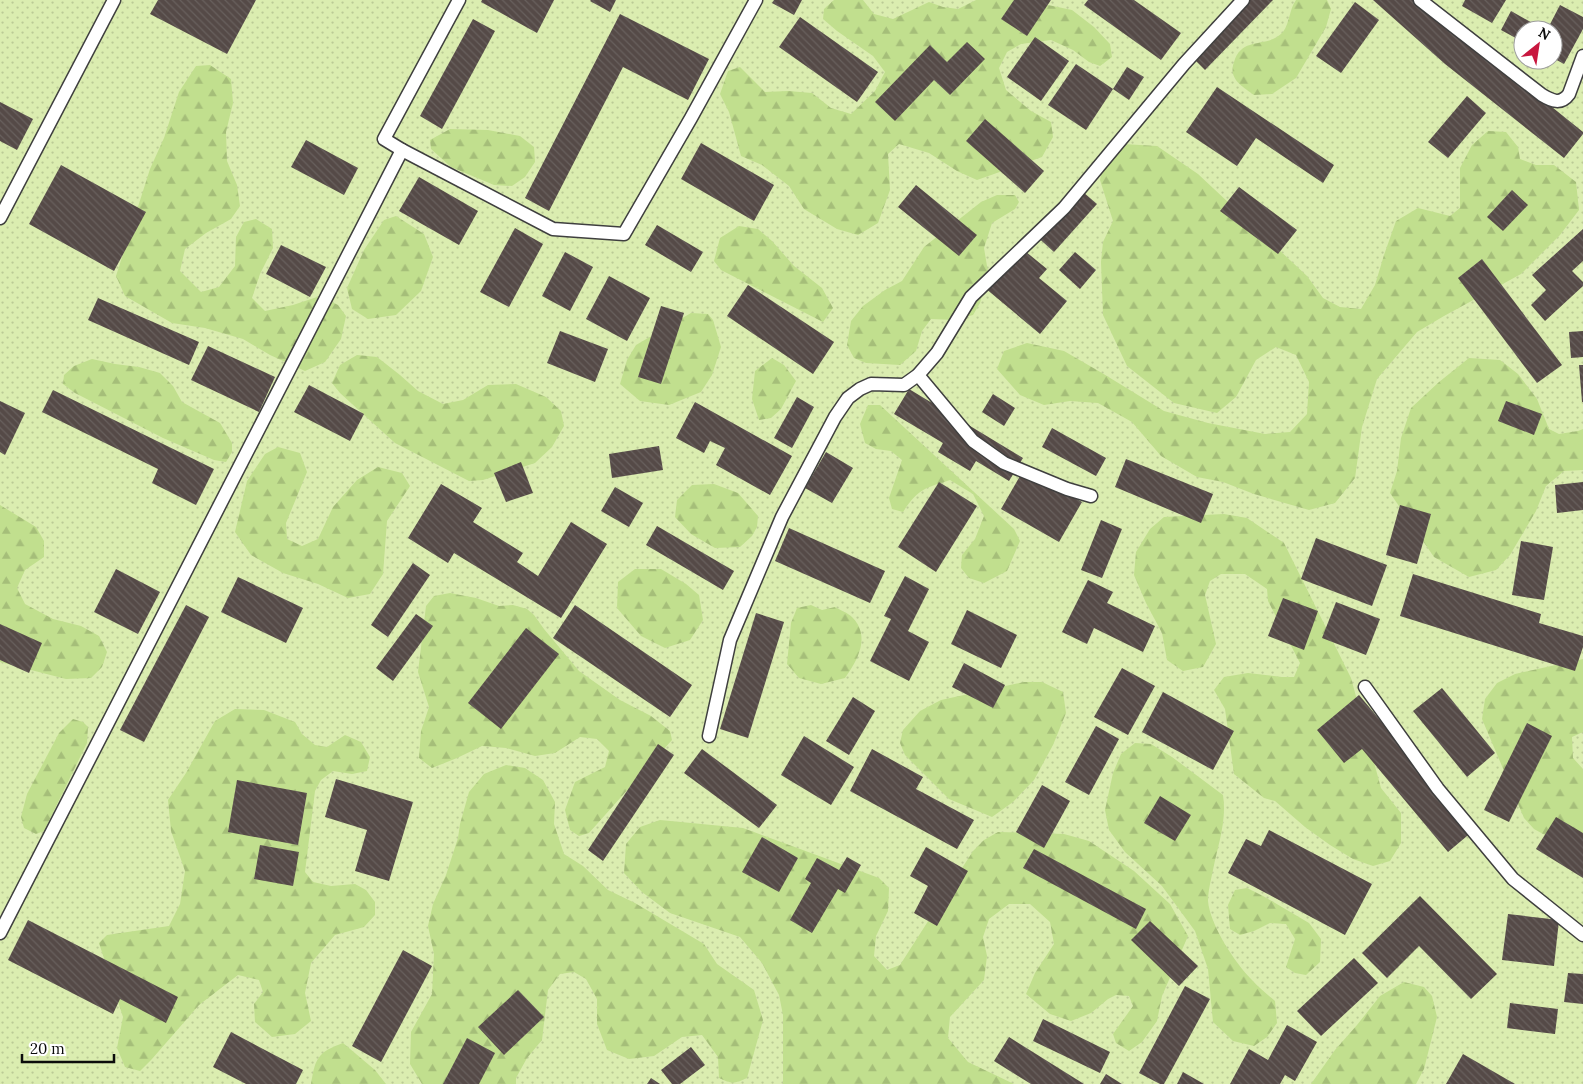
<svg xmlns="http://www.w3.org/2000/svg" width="1583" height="1084" font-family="Lora,serif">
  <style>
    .grass { fill: url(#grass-dots); fill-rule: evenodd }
    .forest { fill: url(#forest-firs) }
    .building { fill: url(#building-back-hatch) }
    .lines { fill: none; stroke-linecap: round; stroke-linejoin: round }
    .lane-casing { stroke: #3f3f3f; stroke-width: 15 }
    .lane { stroke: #fff; stroke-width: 12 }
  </style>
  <defs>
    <pattern id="grass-dots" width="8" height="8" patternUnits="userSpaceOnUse" patternTransform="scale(1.25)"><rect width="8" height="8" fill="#dbedb0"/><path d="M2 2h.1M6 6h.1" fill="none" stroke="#bbca96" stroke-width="1.8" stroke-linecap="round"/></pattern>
    <pattern id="forest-firs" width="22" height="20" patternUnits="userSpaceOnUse" patternTransform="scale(1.25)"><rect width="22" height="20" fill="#c1df8e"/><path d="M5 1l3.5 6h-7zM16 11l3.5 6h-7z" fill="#a5be79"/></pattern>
    <pattern id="building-back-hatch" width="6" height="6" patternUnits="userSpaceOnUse" patternTransform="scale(1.25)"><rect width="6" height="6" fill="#554a47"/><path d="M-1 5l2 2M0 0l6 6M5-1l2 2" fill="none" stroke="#68605d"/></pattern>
  </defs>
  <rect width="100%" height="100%" fill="#fff7ea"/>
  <path class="grass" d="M0,0H1583V1084H0ZM1523,30H1553V60H1523Z"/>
  <g class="forest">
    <polygon points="834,0 863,0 874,14 893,19 929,2 943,7 958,9 976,0 1024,0 1072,10 1094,27 1110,44 1112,57 1100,66 1089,62 1073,50 1051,40 1021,44 1007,52 999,68 1006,90 1031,111 1051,122 1053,137 1042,157 977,180 957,171 929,153 899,144 888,154 890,190 878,223 858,235 837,229 804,209 789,186 762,165 741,156 729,112 720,94 728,71 740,67 765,92 788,91 812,93 831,108 851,114 875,91 885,72 873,56 837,31 823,19 824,9"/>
    <path d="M1296,0H1327L1331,9L1326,27L1296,78L1272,94L1254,95C1242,86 1228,79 1234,62C1242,35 1268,49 1283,32C1290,22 1289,10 1296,0Z"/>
    <polygon points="210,65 231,79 233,103 226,132 227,161 237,185 240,206 231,219 206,233 185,249 180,271 201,292 219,287 235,266 236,237 244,222 256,219 272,229 273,248 260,274 252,298 265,311 293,305 320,296 338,305 346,316 341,339 325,362 305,371 270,355 243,339 205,328 172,323 125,296 116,276 150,169 164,138 179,92 196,66"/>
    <polygon points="450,129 488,130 520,136 534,147 535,162 525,177 512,186 494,185 451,167 431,149 430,140"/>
    <polygon points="1488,131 1506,132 1518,147 1520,159 1536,165 1554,165 1576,182 1579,210 1560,235 1521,274 1444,316 1417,332 1377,379 1362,427 1355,478 1335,503 1309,510 1254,494 1223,482 1197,477 1161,456 1132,422 1098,403 1070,401 1044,405 1020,395 997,369 1004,351 1027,343 1064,351 1102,373 1164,411 1208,423 1265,434 1290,432 1307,414 1309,382 1296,355 1276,347 1256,360 1236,397 1217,413 1174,403 1127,366 1103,315 1101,262 1103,242 1113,221 1100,180 1103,164 1123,144 1157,146 1198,174 1307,276 1323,298 1340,307 1361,309 1375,285 1384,255 1396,221 1418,208 1450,216 1460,208 1460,168 1472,145"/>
    <polygon points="997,195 1015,195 1019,202 1015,209 992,223 984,248 988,272 980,303 973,315 954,320 931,319 922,331 916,351 900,365 866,363 854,358 847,345 851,321 863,306 885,290 902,281 924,247 981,202"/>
    <polygon points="396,216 424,234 433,257 421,291 396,315 368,319 352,309 347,288 364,250 384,220"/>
    <polygon points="739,226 758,229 772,241 794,266 822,288 833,308 823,322 721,270 714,261 720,238"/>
    <polygon points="691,313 708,314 713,320 721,347 712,375 701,392 669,405 640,401 620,384 627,360 636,345"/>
    <polygon points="357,355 377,357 400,375 418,391 443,404 463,400 488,385 516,384 546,397 561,411 564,426 552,447 535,463 483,480 469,481 395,443 340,393 332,383 340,365"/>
    <polygon points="772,358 784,365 796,381 781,409 771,418 759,420 752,399 755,371"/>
    <polygon points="1469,358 1500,360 1518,374 1537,399 1549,429 1559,434 1578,431 1583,429 1583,470 1564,471 1546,486 1536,511 1510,555 1496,570 1469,577 1434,557 1390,493 1397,471 1401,438 1411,408 1439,382"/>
    <polygon points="92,359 115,364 139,367 160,373 173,386 182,402 220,423 232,443 232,452 226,462 214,460 163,438 75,393 63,384 64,375 74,366"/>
    <path d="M868,405H880L1014,529L1020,541L1007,571L984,583L969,578L961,568L962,555L975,539L984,516L973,494L950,480C925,488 918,489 903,512L892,509L889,498L902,460L891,451L876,449L865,443L860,424Z"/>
    <polygon points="278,447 300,453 307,472 286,523 287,539 302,546 318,539 333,507 357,480 378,467 402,473 410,486 387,521 383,574 370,594 348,598 318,584 283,573 251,555 235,532 247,481 265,454"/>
    <polygon points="714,484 738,493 758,516 757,527 752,536 740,547 715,548 691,534 675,517 677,500 692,485"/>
    <polygon points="0,505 36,527 44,541 44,557 25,570 17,588 25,604 53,619 81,626 99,636 107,652 102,667 91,678 66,679 0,662"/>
    <polygon points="1224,514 1247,518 1284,543 1351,678 1381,788 1401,813 1401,843 1390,861 1373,866 1353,859 1330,845 1305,827 1275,801 1264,798 1234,774 1225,709 1214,690 1224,677 1248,673 1282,677 1294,677 1300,663 1268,601 1267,589 1245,574 1221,574 1210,581 1205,595 1216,644 1203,667 1183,671 1167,660 1162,633 1146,603 1134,575 1136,552 1150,529 1164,517"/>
    <polygon points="635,569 661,569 686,584 699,595 703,620 690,640 665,648 641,636 617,608 618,582"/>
    <polygon points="450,593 476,598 499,606 513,605 527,609 534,615 544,629 579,671 620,700 651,716 670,731 672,740 589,833 579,836 570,830 565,810 575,782 605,767 609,751 597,739 580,737 555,753 535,756 506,748 482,746 457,758 432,768 419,758 421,731 429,707 418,672 426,606 434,596"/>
    <path d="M811,605L822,610L835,607C840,610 848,613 852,617C871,636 858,660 845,678L821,684L799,678L787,664L791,623L797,608Z"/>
    <polygon points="1583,659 1583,732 1572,737 1573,758 1583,769 1583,856 1534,829 1524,818 1482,719 1485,699 1497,683 1515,674"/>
    <polygon points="1024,682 1042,682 1063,692 1066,713 1053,745 1034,780 1013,802 992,817 949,799 905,755 900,743 903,730 920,711 941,700"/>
    <polygon points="235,709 264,710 295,722 302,734 315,745 327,747 345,735 361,742 370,757 367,771 352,774 333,771 321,780 315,791 305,872 313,882 331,886 355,884 366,890 375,902 375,915 364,927 335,935 311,963 305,993 311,1021 295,1034 272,1037 255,1022 254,1004 263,992 259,980 238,975 199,1005 152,1059 140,1071 125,1067 117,1048 123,1017 99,943 107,935 169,926 180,904 185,871 171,831 168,800 186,773 215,721"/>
    <polygon points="73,719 83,722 88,727 87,743 44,831 36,834 24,828 21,817 27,794 59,733"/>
    <path d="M1135,743L1151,744L1172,757L1223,795C1227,821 1218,845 1213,870C1211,879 1208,892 1208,901C1210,925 1235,963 1252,980C1259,988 1267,994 1275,1001L1277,1023L1267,1037L1254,1046L1233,1041L1213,1022L1208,969L1195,931L1162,886L1125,852L1109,830L1105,810L1113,773L1121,754Z"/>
    <path d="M506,765L525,768L543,780L555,802L554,824L564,854L583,866L608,890L635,903L704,944L717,964L754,990L763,1020L747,1078C734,1084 732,1084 719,1078L718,1057L702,1035L682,1037L654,1056L629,1059L607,1050L597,1024V999L586,979L574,972L560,974L548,990L542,1040L527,1058L516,1078V1084H422L410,1064L411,1032L432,994L434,954L428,926L433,904L446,875L458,838L460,824L469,792L484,774Z"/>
    <polygon points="660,820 743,828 879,878 889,888 888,911 876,936 874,956 887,970 900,965 973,851 984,840 998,832 1064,834 1089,841 1134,871 1170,904 1188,936 1162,996 1157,1021 1142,1042 1129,1051 1116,1043 1113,1034 1133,1006 1129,996 1116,995 1108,999 1091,1013 1071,1021 1050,1014 1026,994 1035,973 1054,944 1050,922 1030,904 1009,904 989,919 983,937 987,956 984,980 950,1017 948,1038 968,1062 1014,1084 783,1084 783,1015 779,995 762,963 740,937 670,913 642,892 624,873 626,844 640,827"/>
    <polygon points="1247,888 1263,896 1309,923 1321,939 1320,962 1306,975 1295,973 1286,967 1295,939 1286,924 1270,923 1254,931 1240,935 1230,929 1228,905 1235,890"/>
    <polygon points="1404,982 1424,987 1432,996 1437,1017 1424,1069 1416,1084 1311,1084 1335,1050 1357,1025 1380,996"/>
    <path d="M343,1043L375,1070L386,1084H311C315,1058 318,1052 343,1043Z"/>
  </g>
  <g class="building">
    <polygon points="158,0 256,0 227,54 150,14"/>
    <polygon points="482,0 554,0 537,33 481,2"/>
    <polygon points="591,0 616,0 610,12 590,1"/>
    <polygon points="774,0 802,0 794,15 772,3"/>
    <polygon points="1014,0 1051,0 1027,36 1001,19"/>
    <polygon points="1088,0 1134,0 1181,33 1161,60 1084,5"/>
    <polygon points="1242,0 1273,0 1205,70 1189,54"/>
    <polygon points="1373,0 1422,0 1466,38 1583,132 1583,134 1564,158 1445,64"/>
    <polygon points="1465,0 1506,0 1492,23 1462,6"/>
    <polygon points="1355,2 1379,20 1341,73 1316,56"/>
    <polygon points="1560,5 1583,17 1583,29 1564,64 1553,58 1553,30 1547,30"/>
    <polygon points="1511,11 1545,30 1523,30 1523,42 1501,30"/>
    <polygon points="620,14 709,59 688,100 623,67 549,211 525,198"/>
    <polygon points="800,17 878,72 857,102 779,47"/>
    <polygon points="473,19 495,31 442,129 420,116"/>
    <polygon points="1035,37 1069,61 1041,101 1007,77"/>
    <polygon points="967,42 985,59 950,95 934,80 895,121 875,102 930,45 947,62"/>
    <polygon points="1076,64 1113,89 1086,130 1048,105"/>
    <polygon points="1127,67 1144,77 1129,100 1113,89"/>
    <polygon points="1217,87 1334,165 1323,183 1256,138 1237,166 1186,132"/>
    <polygon points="1467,96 1486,113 1448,158 1428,142"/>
    <polygon points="0,102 33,119 17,150 0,141"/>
    <polygon points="985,119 1044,171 1025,193 966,141"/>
    <polygon points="306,140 358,168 344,195 291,167"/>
    <polygon points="701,143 774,185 754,221 681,179"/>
    <polygon points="61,165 146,212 114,271 29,224"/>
    <polygon points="419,177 478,211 459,245 399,211"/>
    <polygon points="916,185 977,235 959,256 898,207"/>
    <polygon points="1076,186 1097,204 1054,252 1033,233"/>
    <polygon points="1239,187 1297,230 1278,254 1220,211"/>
    <polygon points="1512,190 1528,205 1503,231 1487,217"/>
    <polygon points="657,225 703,252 691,272 645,245"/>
    <polygon points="515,228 543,244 509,307 480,292"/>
    <polygon points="1583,229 1583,261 1572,271 1583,282 1583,286 1545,321 1531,305 1546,290 1532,275"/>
    <polygon points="281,245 326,267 310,297 266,274"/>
    <polygon points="1020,247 1047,269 1039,278 1067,301 1040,334 985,288"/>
    <polygon points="565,252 593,267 570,311 542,296"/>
    <polygon points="1075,252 1096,270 1080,289 1059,270"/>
    <polygon points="1482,259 1562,365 1537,383 1458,278"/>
    <polygon points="609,276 650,298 627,341 586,319"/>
    <polygon points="748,285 834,342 813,374 727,316"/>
    <polygon points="98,298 199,342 189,365 88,320"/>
    <polygon points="661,306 684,313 661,384 638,377"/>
    <polygon points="560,331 608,349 595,382 547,363"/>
    <polygon points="1583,331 1583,357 1571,358 1569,332"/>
    <polygon points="208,346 275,377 259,412 191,380"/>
    <polygon points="1579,365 1583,365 1583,402 1582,402"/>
    <polygon points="309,385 364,414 350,441 294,412"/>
    <polygon points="909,389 1023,458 1009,481 976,461 970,471 938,452 943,443 894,414"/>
    <polygon points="53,390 214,469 196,505 152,483 158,469 42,412"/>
    <polygon points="993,394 1015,408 1004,426 982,412"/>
    <polygon points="797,397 814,407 792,448 774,438"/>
    <polygon points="0,401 25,413 5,455 0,452"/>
    <polygon points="1506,401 1542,414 1534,435 1498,421"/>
    <polygon points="695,402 792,456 770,495 716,465 725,448 710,441 704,453 676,438"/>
    <polygon points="1052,428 1106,458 1096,476 1042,447"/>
    <polygon points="659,446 663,470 612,478 609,454"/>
    <polygon points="826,452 853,468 832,503 805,488"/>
    <polygon points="1126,459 1213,494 1201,523 1115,487"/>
    <polygon points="521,462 533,493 506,502 494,473"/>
    <polygon points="1024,469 1082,502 1059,542 1001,509"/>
    <polygon points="939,482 977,506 936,572 898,547"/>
    <polygon points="1583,482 1583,510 1557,513 1555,485"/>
    <polygon points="441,484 482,508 473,522 523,553 517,562 538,576 571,522 607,544 561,618 454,553 448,563 408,538"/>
    <polygon points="615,487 643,503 629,527 601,511"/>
    <polygon points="1400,505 1431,514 1417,564 1386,555"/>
    <polygon points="1101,520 1122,529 1102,578 1081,570"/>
    <polygon points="657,526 734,571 723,590 646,545"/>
    <polygon points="789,528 885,571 870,603 775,561"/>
    <polygon points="1316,538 1387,565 1372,606 1301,579"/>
    <polygon points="1521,541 1553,547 1544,600 1512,595"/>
    <polygon points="413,563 430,575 388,637 371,625"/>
    <polygon points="116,569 160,592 138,634 94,612"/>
    <polygon points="1413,574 1541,614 1539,623 1583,636 1583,647 1575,671 1400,616"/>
    <polygon points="905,576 929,589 908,631 929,642 909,681 870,661 891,619 884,616"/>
    <polygon points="238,577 303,608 286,643 221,612"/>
    <polygon points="1088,580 1113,592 1107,603 1155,626 1143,652 1094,628 1087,644 1062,632"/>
    <polygon points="1283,598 1318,611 1304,650 1268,636"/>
    <polygon points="1336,602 1380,619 1366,655 1322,638"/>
    <polygon points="186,605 209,617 144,742 120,730"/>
    <polygon points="575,605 692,685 670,717 553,638"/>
    <polygon points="967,610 1017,635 1001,668 951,644"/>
    <polygon points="756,613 784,622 748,738 720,729"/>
    <polygon points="416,614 433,626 393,681 376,668"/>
    <polygon points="0,624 42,643 29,673 0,660"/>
    <polygon points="526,628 559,654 501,729 468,703"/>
    <polygon points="964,663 1005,685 993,708 952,687"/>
    <polygon points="1122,668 1155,686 1128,735 1094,717"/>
    <polygon points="1442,688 1495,753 1467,777 1413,711"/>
    <polygon points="1163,692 1234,731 1213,770 1142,732"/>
    <polygon points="1359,695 1473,831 1448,852 1362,749 1344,763 1317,730"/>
    <polygon points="853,697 875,711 849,755 826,741"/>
    <polygon points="1527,723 1552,736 1509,822 1484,810"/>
    <polygon points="1096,726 1119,739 1089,795 1065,782"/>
    <polygon points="804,736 854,767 831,805 781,775"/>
    <polygon points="658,744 674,755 603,861 588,850"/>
    <polygon points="702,749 777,805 759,828 684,773"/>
    <polygon points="872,749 923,777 916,789 974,820 957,849 850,791"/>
    <polygon points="336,779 413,802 389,881 355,871 367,830 325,817"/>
    <polygon points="237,780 307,793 298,845 228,832"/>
    <polygon points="1042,785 1070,801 1044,848 1016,832"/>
    <polygon points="1160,796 1191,815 1175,841 1144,823"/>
    <polygon points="1556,817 1583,833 1583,878 1536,849"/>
    <polygon points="1269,830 1372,884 1345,935 1228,873 1246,839 1261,846"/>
    <polygon points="762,837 798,858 779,892 742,872"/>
    <polygon points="260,845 299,852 293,886 254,879"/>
    <polygon points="926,847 968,871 937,926 914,913 928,886 910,876"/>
    <polygon points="1034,849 1146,909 1136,929 1023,868"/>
    <polygon points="847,857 861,865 845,893 838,889 812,933 790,920 811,883 805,879 817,858 839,870"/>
    <polygon points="1420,896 1497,974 1471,999 1419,946 1387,978 1362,953"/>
    <polygon points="1508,914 1559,920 1554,966 1502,960"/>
    <polygon points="28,920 178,997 166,1023 120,999 113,1014 8,960"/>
    <polygon points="1150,921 1198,966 1179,986 1131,940"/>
    <polygon points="403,950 432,966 381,1062 352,1046"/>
    <polygon points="1354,958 1378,983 1321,1036 1297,1011"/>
    <polygon points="1568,973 1583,974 1583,1004 1564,1002"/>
    <polygon points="1185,986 1210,999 1164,1084 1160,1084 1139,1073"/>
    <polygon points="518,990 544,1017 504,1055 478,1027"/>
    <polygon points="1510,1003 1558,1009 1555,1034 1507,1028"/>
    <polygon points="1043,1019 1110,1052 1100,1073 1033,1041"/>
    <polygon points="1287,1025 1317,1042 1295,1081 1285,1075 1280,1084 1230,1084 1249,1049 1268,1060"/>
    <polygon points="231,1032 303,1070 296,1084 246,1084 213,1067"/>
    <polygon points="1009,1037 1084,1084 1031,1084 994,1061"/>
    <polygon points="467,1038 495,1053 479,1084 443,1084"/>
    <polygon points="691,1047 705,1065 680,1084 672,1084 661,1070"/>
    <polygon points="1463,1054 1515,1084 1446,1084"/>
    <polygon points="1183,1072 1204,1084 1177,1084"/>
    <polygon points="1106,1074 1122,1084 1100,1084"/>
    <polygon points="651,1078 660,1084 647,1084"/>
  </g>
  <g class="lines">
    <g class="lane-casing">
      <g id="lane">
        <path d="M1420,0L1542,95C1552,101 1561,105 1569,94L1583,56"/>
        <polyline points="402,150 553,229 624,234 691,118 756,0"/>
        <polyline points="0,218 114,0"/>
        <polyline points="918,375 973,441 1004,463 1067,489 1091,496"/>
        <polyline points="1365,687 1438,789 1513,879 1583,935"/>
        <polyline points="709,736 730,640 782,517 835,417 848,398 860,389 871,384 904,385 918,375 937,353 971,297 1064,208 1184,64 1243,0"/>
        <polyline points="0,933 402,150 384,139 459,0"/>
      </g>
    </g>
    <use href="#lane" class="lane"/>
  </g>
  <g transform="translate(1538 45) rotate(30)"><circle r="24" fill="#ffffff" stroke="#9e9e9e"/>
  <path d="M0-4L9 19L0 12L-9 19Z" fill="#c8173f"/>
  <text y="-8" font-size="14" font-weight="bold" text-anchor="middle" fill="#0c0c0c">N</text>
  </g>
  <path d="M22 1054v8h92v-8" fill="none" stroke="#0c0c0c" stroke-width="2.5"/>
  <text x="30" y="1054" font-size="15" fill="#0c0c0c" stroke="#ffffff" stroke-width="4" paint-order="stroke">20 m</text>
</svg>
